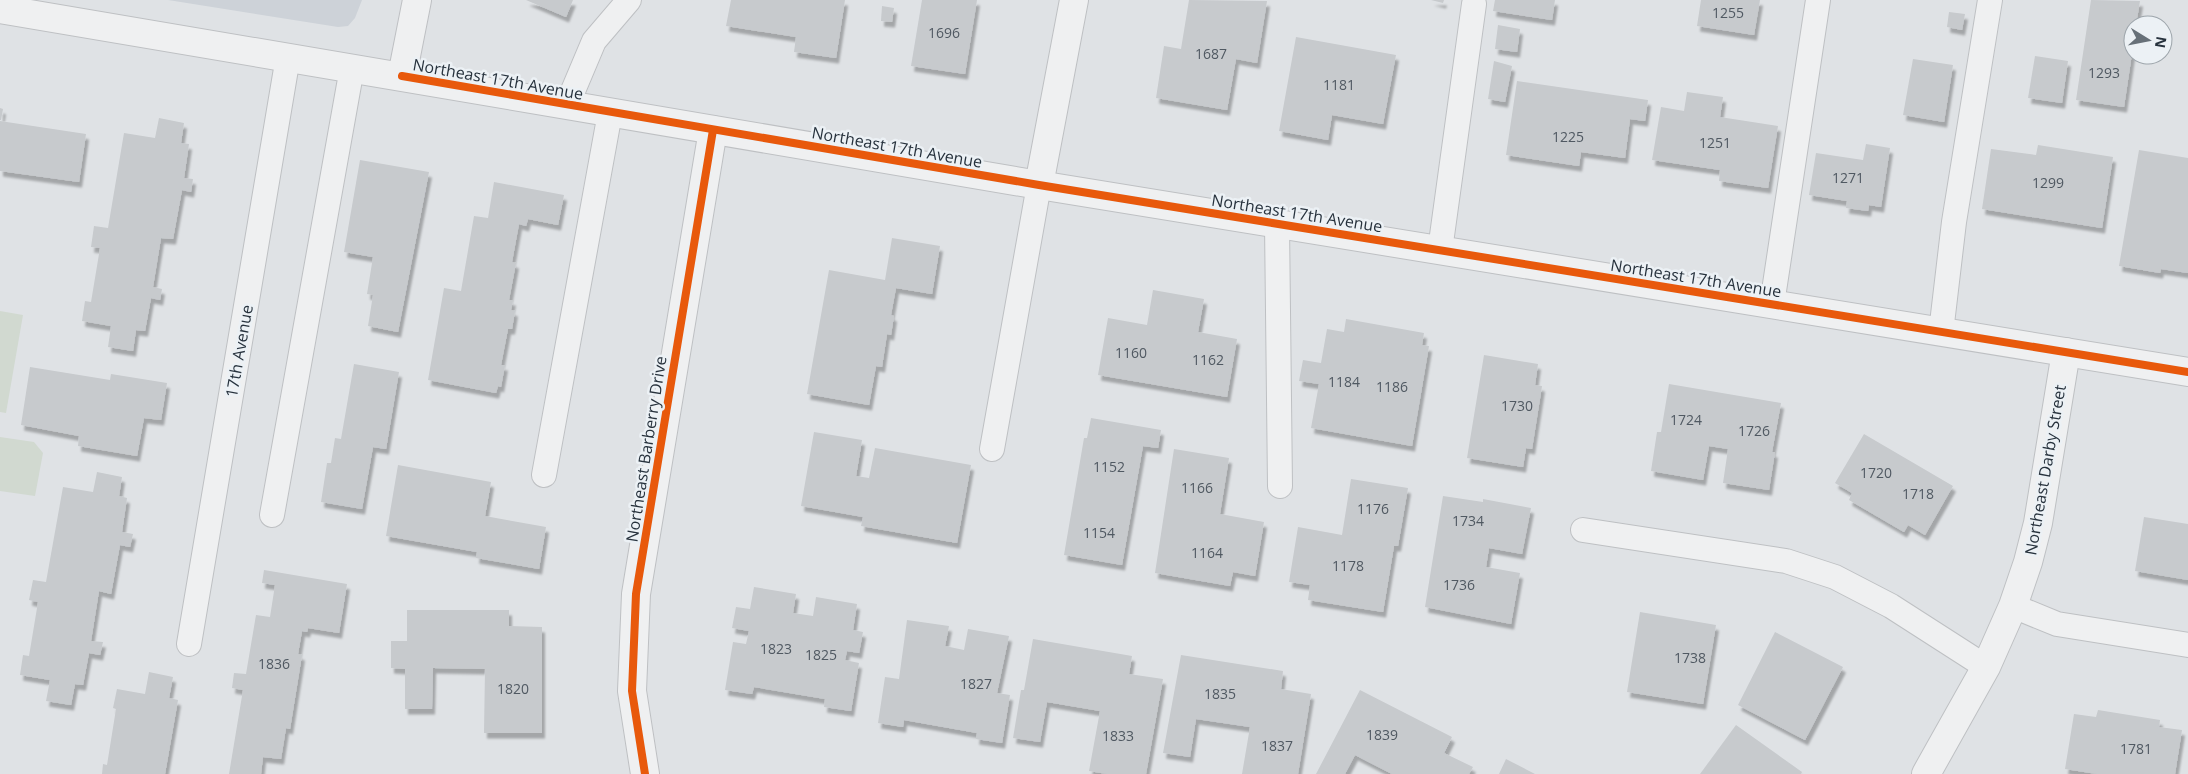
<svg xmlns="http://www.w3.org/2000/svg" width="2188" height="774" font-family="'Open Sans',sans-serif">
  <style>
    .built { fill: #cdd2d8 }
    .green { fill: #d1d9d0 }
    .building { fill: #c7cacd; filter: url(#shadow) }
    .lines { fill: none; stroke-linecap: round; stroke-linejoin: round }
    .service-casing { stroke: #bec0c3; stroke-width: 26 }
    .minor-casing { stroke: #bec0c3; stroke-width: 30 }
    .tertiary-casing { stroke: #bec0c3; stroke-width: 30 }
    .service { stroke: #eff0f1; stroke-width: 24 }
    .minor { stroke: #eff0f1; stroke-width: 28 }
    .tertiary { stroke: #eff0f1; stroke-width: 28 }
    .cycleway-casing { stroke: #ecf1f5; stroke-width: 11 }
    .cycleway { stroke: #e8590c; stroke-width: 8 }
    .labels { text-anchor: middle; stroke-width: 5; stroke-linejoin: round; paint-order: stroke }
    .number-label { font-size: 14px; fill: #505962 }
    .street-label { font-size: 16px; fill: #27323d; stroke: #ecf1f5 }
  </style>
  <defs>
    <filter id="shadow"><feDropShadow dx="3" dy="5.5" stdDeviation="1" flood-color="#0004"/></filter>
  </defs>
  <rect width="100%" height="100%" fill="#dfe2e5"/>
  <polygon class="built" points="168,0 362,0 355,18 348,26 338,27"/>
  <g class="green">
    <polygon points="0,311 23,315 6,413 0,412"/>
    <polygon points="0,437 34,442 43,453 35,496 0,491"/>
  </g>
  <g class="building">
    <polygon points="526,0 573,0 566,17"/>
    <polygon points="731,0 845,0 836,58 794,52 796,37 726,26"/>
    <polygon points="922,0 977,0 965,74 911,66"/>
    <polygon points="1189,0 1267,1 1257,63 1236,59 1227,110 1156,98 1164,46 1181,49"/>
    <polygon points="1431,0 1444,0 1443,3"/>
    <polygon points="1495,0 1555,0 1552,20 1493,11"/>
    <polygon points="1701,0 1760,0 1754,35 1697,26"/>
    <polygon points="2091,0 2140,1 2136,25 2133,25 2133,47 2124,107 2076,100"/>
    <polygon points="882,6 894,8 892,22 881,21"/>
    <polygon points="1949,12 1965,14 1962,30 1947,27"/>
    <polygon points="1498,25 1520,29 1517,52 1495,49"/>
    <polygon points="1296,37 1396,55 1383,124 1332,115 1328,140 1279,131"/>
    <polygon points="2035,56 2068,61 2062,103 2028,98"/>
    <polygon points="1913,59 1953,65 1944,122 1903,115"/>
    <polygon points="1494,61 1512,66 1505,102 1488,99"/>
    <polygon points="1517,81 1648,100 1645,121 1630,119 1625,158 1581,152 1579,166 1506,155"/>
    <polygon points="1687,92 1723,97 1720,117 1778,126 1768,188 1719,181 1720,170 1652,160 1661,107 1684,111"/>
    <polygon points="0,108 3,109 1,120 0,120"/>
    <polygon points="159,118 184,123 181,143 189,144 184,178 193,179 191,192 182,190 173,239 161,238 153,287 162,289 160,300 151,298 145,331 136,330 133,351 108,347 111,326 82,321 85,301 91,302 100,248 91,247 94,226 108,228 124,133 155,138"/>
    <polygon points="0,121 86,134 79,182 0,171"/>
    <polygon points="1866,144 1890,148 1881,207 1869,205 1868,211 1846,208 1847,201 1809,195 1816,153 1863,160"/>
    <polygon points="2038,145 2113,157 2102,228 1982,209 1991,149 2036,155"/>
    <polygon points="2139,150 2188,158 2188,273 2161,269 2160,273 2119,266"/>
    <polygon points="360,160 429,172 398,332 368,326 373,295 367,294 373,257 344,252"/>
    <polygon points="494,182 564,195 558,225 528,219 526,226 519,224 512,262 516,263 509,300 513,300 511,310 515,311 512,329 508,329 501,365 505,365 501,387 498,386 496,393 428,380 444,288 461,291 474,216 488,218"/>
    <polygon points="892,238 940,246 932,294 896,288 891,315 894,316 891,335 887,334 882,367 876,366 869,405 807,394 829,270 885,280"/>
    <polygon points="1153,290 1204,299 1198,332 1237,339 1227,397 1098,375 1108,318 1147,325"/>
    <polygon points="1346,319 1424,333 1422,345 1429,346 1412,446 1311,428 1319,384 1299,381 1303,360 1321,363 1327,329 1344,332"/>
    <polygon points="1484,355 1538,364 1535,385 1542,386 1532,449 1526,448 1523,467 1467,458"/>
    <polygon points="354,364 399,372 386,449 373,447 362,509 321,502 327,463 331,463 335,438 341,439"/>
    <polygon points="30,367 110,380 111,374 167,383 161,420 144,418 137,456 78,446 79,436 21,425"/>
    <polygon points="1669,384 1781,403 1772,452 1775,452 1769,490 1723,483 1728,449 1709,446 1703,480 1651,471 1657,432 1661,432"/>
    <polygon points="1091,418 1161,430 1158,448 1143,446 1122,565 1064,555 1084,438 1087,438"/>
    <polygon points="814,432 862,440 856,476 869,478 875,448 971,465 957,543 861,526 863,517 801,506"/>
    <polygon points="1864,434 1953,486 1925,535 1908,525 1904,532 1849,500 1852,493 1835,483"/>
    <polygon points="1174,449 1229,458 1220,514 1264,522 1255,576 1233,572 1230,586 1155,573"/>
    <polygon points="398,465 491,482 485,516 546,527 539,569 476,558 477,552 386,536"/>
    <polygon points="97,472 122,477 119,496 127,498 122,532 133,534 130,547 120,545 111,594 99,591 91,641 103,642 100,655 89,653 83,685 75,684 71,705 46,701 50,680 20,675 23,655 29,656 38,602 29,600 33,580 46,582 63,487 93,492"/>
    <polygon points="1351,479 1408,488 1398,546 1394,546 1383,612 1308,600 1310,585 1289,582 1298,527 1342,535"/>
    <polygon points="1443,496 1483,502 1483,499 1531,508 1522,554 1489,548 1486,567 1520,573 1511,624 1425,607"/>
    <polygon points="2144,517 2188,524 2188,580 2135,571"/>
    <polygon points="264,570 347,584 339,633 308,628 307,632 302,631 298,654 302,655 290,729 286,728 281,759 263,757 261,774 229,774 243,690 232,688 234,673 246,674 256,615 270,617 275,585 262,583"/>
    <polygon points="754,587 796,594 793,613 813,616 816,597 857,604 853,630 863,632 859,653 847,651 845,660 859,663 851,711 824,707 825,699 754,687 752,694 725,690 733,642 746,644 749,631 732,628 736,607 750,609"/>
    <polygon points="407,610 509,610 509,626 542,627 542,733 484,733 485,669 433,668 432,709 405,709 405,669 391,668 391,641 407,641"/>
    <polygon points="1640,612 1716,625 1703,704 1627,692"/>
    <polygon points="907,620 949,626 945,646 964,650 968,629 1009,636 997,693 1010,695 1002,743 976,739 977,733 904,720 903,727 878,723 885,677 899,679"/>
    <polygon points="1775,632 1843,667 1805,740 1738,705"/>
    <polygon points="1033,639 1132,656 1129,674 1163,679 1146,774 1107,774 1089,771 1100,711 1047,702 1040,742 1013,738 1021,690 1024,690"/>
    <polygon points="1181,655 1283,671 1281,689 1311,694 1298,774 1242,774 1250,727 1196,719 1190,757 1163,753"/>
    <polygon points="149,672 173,677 169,698 178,700 165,774 102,774 103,764 107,765 116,709 113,708 117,689 145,694"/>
    <polygon points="1360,690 1452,737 1444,753 1473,767 1469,774 1392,774 1355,755 1345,774 1316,774"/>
    <polygon points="2098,710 2160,720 2159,727 2182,730 2175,774 2097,774 2065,769 2074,714 2096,717"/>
    <polygon points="1736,725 1802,772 1801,774 1700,774"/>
    <polygon points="1506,759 1535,774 1499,774"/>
  </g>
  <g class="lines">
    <g class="service-casing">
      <g id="service">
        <polyline points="567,105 594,41 629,0"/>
        <polyline points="1277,224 1280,486"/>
        <polyline points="1440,250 1474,4"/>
        <polyline points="1772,304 1818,0"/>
        <polyline points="1941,332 1954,222 1990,0"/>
        <polyline points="992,449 1039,185"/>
        <polyline points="544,475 610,113"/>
        <polyline points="272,515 352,68"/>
        <polyline points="1583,530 1786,561 1835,577 1891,606 1986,667"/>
        <polyline points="2013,606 2057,624 2188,645"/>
        <polyline points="189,644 288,57"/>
      </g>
    </g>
    <g class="minor-casing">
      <g id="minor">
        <polyline points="402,76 417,0"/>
        <polyline points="1039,185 1074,0"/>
        <polyline points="645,774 632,691 636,594 713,130"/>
        <polyline points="1926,774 1986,667 2013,606 2028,562 2038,523 2066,352"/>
      </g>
    </g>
    <g class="tertiary-casing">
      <polyline id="tertiary" points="0,9 1039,185 2188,372"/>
    </g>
    <use href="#service" class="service"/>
    <use href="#minor" class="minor"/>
    <use href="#tertiary" class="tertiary"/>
    <g class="cycleway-casing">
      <g id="cycleway">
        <polyline points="402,76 1039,185 2188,372"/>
        <polyline points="645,774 632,691 636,594 713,130"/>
      </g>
    </g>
    <use href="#cycleway" class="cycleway"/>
  </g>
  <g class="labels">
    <g class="number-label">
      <text x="1728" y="18">1255</text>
      <text x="944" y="38">1696</text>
      <text x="1211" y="59">1687</text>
      <text x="2104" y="78">1293</text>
      <text x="1339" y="90">1181</text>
      <text x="1568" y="142">1225</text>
      <text x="1715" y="148">1251</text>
      <text x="1848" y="183">1271</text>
      <text x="2048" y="188">1299</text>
      <text x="1131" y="358">1160</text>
      <text x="1208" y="365">1162</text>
      <text x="1344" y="387">1184</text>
      <text x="1392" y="392">1186</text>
      <text x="1517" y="411">1730</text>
      <text x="1686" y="425">1724</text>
      <text x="1754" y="436">1726</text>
      <text x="1109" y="472">1152</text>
      <text x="1876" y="478">1720</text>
      <text x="1197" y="493">1166</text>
      <text x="1918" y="499">1718</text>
      <text x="1373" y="514">1176</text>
      <text x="1468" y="526">1734</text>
      <text x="1099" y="538">1154</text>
      <text x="1207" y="558">1164</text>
      <text x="1348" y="571">1178</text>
      <text x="1459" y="590">1736</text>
      <text x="776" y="654">1823</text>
      <text x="821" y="660">1825</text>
      <text x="1690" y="663">1738</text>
      <text x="274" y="669">1836</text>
      <text x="976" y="689">1827</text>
      <text x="513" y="694">1820</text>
      <text x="1220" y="699">1835</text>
      <text x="1382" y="740">1839</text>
      <text x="1118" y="741">1833</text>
      <text x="1277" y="751">1837</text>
      <text x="2136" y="754">1781</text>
    </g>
    <g class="street-label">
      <text transform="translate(498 79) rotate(10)" y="6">Northeast 17th Avenue</text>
      <text transform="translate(897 147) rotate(10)" y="6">Northeast 17th Avenue</text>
      <text transform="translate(1297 213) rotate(9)" y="6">Northeast 17th Avenue</text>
      <text transform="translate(1696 278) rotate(9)" y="6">Northeast 17th Avenue</text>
      <text transform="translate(239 351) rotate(-80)" y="6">17th Avenue</text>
      <text transform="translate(646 449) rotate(-81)" y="6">Northeast Barberry Drive</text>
      <text transform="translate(2045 470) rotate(-80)" y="6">Northeast Darby Street</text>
    </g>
  </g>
  <g transform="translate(2148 40) rotate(100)"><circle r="24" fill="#ecf1f5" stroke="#9da5ab"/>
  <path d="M0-4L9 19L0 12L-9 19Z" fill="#677078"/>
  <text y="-8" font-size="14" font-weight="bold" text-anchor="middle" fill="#27323d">N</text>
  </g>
</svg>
